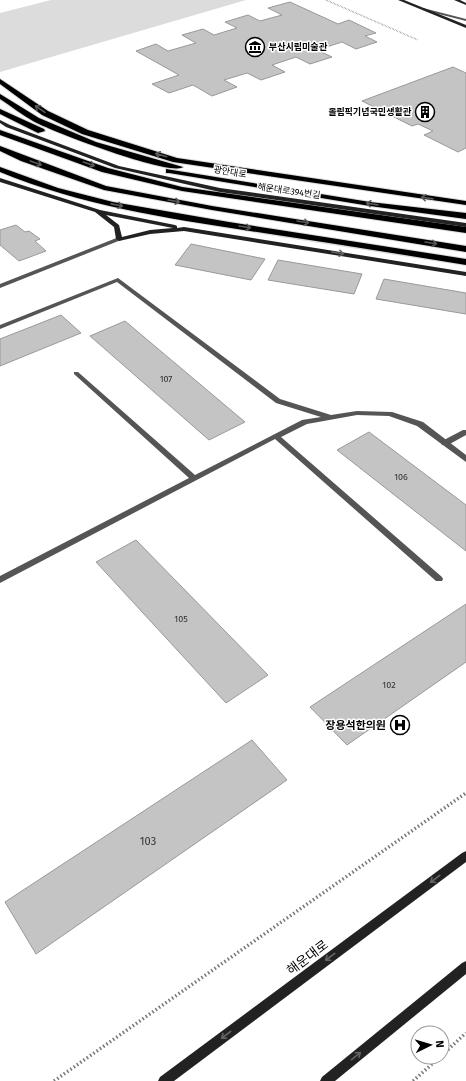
<svg xmlns="http://www.w3.org/2000/svg" width="466" height="1081" font-family="'Fira Sans','Noto Sans KR',sans-serif">
  <style>
    .green { fill: #dcdcdc }
    .building { fill: #c4c4c4; stroke: #999 }
    .lines { fill: none; stroke-linecap: round; stroke-linejoin: round }
    .highway-casing { stroke: #dbdbdb; stroke-width: 2 }
    .path-far1 { stroke: #777; stroke-width: 1.5; stroke-dasharray: 0.5 1; stroke-linecap: butt }
    .path { stroke: #777; stroke-width: 3.5; stroke-dasharray: 1.5 2.5; stroke-linecap: butt }
    .lane { fill: #555; fill-rule: evenodd }
    .street { fill: #555; fill-rule: evenodd }
    .secondary { fill: #222; fill-rule: evenodd }
    .highway { fill: #000; fill-rule: evenodd }
    .oneway { stroke: #595959 }
    .oneway2 { stroke: #646464 }
    .labels { text-anchor: middle; stroke-width: 3; stroke-linejoin: round; paint-order: stroke }
    .far-poi-label { font-size: 9px; font-weight: bold; fill: #000; stroke: #fff; text-anchor: start }
    .far-street-label { font-size: 9px; fill: #000; stroke: #fff }
    .number-label { font-size: 9px; fill: #313131 }
    .poi-label { font-size: 11px; font-weight: bold; fill: #000; stroke: #fff; text-anchor: end }
    .near-number-label { font-size: 11px; fill: #313131 }
    .near-street-label { font-size: 13px; fill: #000; stroke: #fff }
  </style>
  <rect width="100%" height="100%" fill="#fff"/>
  <polygon class="green" points="51,0 246,0 0,72 0,13"/>
  <g class="building">
    <polygon points="290,2 338,24 349,20 376,33 365,36 377,42 356,49 342,42 317,50 332,57 310,64 296,57 272,65 285,72 261,80 247,73 224,80 237,87 212,96 193,85 169,93 152,84 179,75 136,51 156,44 168,51 196,43 182,35 203,29 214,35 237,28 225,22 248,15 260,21 282,15 268,8"/>
    <polygon points="453,67 466,73 466,148 458,152 424,135 433,131 418,124 412,126 362,101"/>
    <polygon points="16,225 25,232 29,231 40,239 35,241 46,251 19,261 0,245 0,230"/>
    <polygon points="191,244 265,259 251,280 175,265"/>
    <polygon points="278,260 362,274 354,294 268,280"/>
    <polygon points="384,279 466,293 466,314 376,299"/>
    <polygon points="61,315 81,333 0,366 0,339"/>
    <polygon points="125,321 245,422 209,440 90,336"/>
    <polygon points="369,432 466,505 466,551 337,450"/>
    <polygon points="136,540 268,675 226,703 96,562"/>
    <polygon points="466,604 466,662 347,745 310,707"/>
    <polygon points="252,740 287,780 36,954 5,902"/>
  </g>
  <g class="lines">
    <g class="highway-casing">
      <g id="highway">
        <polygon points="0,79 48,111 88,130 177,158 466,201 466,205 173,162 82,134 42,115 0,84"/>
        <path d="M0,94L39,118L96,142L183,167C171,177 50,131 33,121C22,115 11,106 0,99Z"/>
        <polygon points="0,109 44,129 45,131 38,133 0,114"/>
        <polygon points="0,130 108,168 182,187 466,227 466,233 182,191 102,172 0,135"/>
        <polygon points="0,146 106,186 212,206 466,246 466,252 212,210 104,190 21,161 0,151"/>
        <path d="M0,167L58,188L113,202L229,222L466,259V265C394,253 322,242 250,231C165,218 80,205 0,172Z"/>
        <polygon points="166,169 370,202 466,213 466,219 370,206 169,173 166,173"/>
      </g>
    </g>
    <polyline class="path-far1" points="326,0 418,40"/>
    <g class="path">
      <polyline points="442,1055 466,1033"/>
      <polyline points="54,1081 466,793"/>
      <polyline points="413,1081 440,1057"/>
    </g>
    <g class="lane">
      <polygon points="423,8 466,19 466,21 423,10"/>
      <polygon points="118,278 280,399 331,415 357,411 392,412 423,422 466,455 466,462 417,426 389,416 357,415 307,424 281,437 442,577 443,579 442,581 436,581 275,439 0,583 0,576 189,478 74,374 74,372 78,372 195,475 302,420 321,417 276,403 117,282 0,329 0,325"/>
    </g>
    <g class="street">
      <polygon points="119,237 122,239 121,240 0,288 0,284"/>
      <polygon points="463,430 466,430 466,435 448,445 442,445 441,443 442,441"/>
    </g>
    <g class="secondary">
      <polygon points="398,0 404,0 466,25 466,28"/>
      <polygon points="454,0 460,0 466,3 466,5"/>
      <polygon points="0,120 10,125 119,166 220,188 466,223 466,227 220,192 115,168 6,127 0,123"/>
      <path d="M0,178L100,210L175,225L177,226V228L184,227L466,272V276L184,231L150,234L119,241L116,239L114,227L95,212L0,182ZM106,215L173,228L150,230L122,237L119,225Z"/>
      <polygon points="466,851 466,862 174,1081 158,1081 160,1077 462,853"/>
      <polygon points="466,961 466,974 335,1081 320,1081 322,1077 462,963"/>
    </g>
    <use href="#highway" class="highway"/>
  </g>
  <defs><path id="oneway-shaft" d="M-6 0H5M1.5-3L5.5 0L1.5 3" fill="none" stroke-width="1.6" stroke-linecap="round" stroke-linejoin="round"/></defs>
  <g class="oneway">
    <use href="#oneway-shaft" transform="translate(40 109) rotate(-145)"/>
    <use href="#oneway-shaft" transform="translate(161 155) rotate(-164)"/>
    <use href="#oneway-shaft" transform="translate(36 163) rotate(20)"/>
    <use href="#oneway-shaft" transform="translate(89 164) rotate(19)"/>
    <use href="#oneway-shaft" transform="translate(427 198) rotate(-172)"/>
    <use href="#oneway-shaft" transform="translate(174 201) rotate(10)"/>
    <use href="#oneway-shaft" transform="translate(372 204) rotate(-172)"/>
    <use href="#oneway-shaft" transform="translate(117 205) rotate(11)"/>
    <use href="#oneway-shaft" transform="translate(303 222) rotate(9)"/>
    <use href="#oneway-shaft" transform="translate(245 227) rotate(9)"/>
    <use href="#oneway-shaft" transform="translate(431 243) rotate(9)"/>
  </g>
  <g class="oneway2">
    <use href="#oneway-shaft" transform="translate(338 253) rotate(9)"/>
    <use href="#oneway-shaft" transform="translate(435 879) rotate(143)"/>
    <use href="#oneway-shaft" transform="translate(330 957) rotate(143)"/>
    <use href="#oneway-shaft" transform="translate(226 1035) rotate(143)"/>
    <use href="#oneway-shaft" transform="translate(356 1056) rotate(-39)"/>
  </g>
  <defs>
    <g id="museum-ring" transform="scale(1)"><circle r="9.5" fill="#fff" stroke="#000" stroke-width="1.5"/><path d="M0-6L6-3V-2H-6V-3ZM-5-1h2V3h-2ZM-1-1h2V3h-2ZM3-1h2V3H3ZM-6 4H6V6H-6Z" fill="#000"/></g>
    <g id="building-ring" transform="scale(1)"><circle r="9.5" fill="#fff" stroke="#000" stroke-width="1.5"/><path d="M-4-6H4V6H1V3H-1V6H-4ZM-2.5-4.3h1.7v1.8h-1.7ZM.8-4.3h1.7v1.8H.8ZM-2.5-1h1.7V.8h-1.7ZM.8-1h1.7V.8H.8Z" fill="#000"/></g>
    <g id="hospital-ring" transform="scale(1)"><circle r="9.5" fill="#fff" stroke="#000" stroke-width="1.5"/><path d="M-5-5h3v3.5h4V-5h3V5h-3V1.5h-4V5h-3Z" fill="#000"/></g>
  </defs>
  <g fill-rule="evenodd">
    <use href="#museum-ring" x="255" y="47"/>
    <use href="#building-ring" x="425" y="112"/>
    <use href="#hospital-ring" x="400" y="725"/>
  </g>
  <g class="labels">
    <g class="far-poi-label">
      <text x="269" y="50">부산시립미술관</text>
      <text x="411" y="115" text-anchor="end">올림픽기념국민생활관</text>
    </g>
    <g class="far-street-label">
      <text transform="translate(230 172) rotate(9)" y="3">광안대로</text>
      <text transform="translate(289 191) rotate(8)" y="3">해운대로394번길</text>
    </g>
    <g class="number-label">
      <text x="166" y="382">107</text>
      <text x="401" y="480">106</text>
      <text x="181" y="622">105</text>
      <text x="389" y="688">102</text>
    </g>
    <g class="poi-label">
      <text x="386" y="729">장용석한의원</text>
    </g>
    <g class="near-number-label">
      <text x="148" y="845">103</text>
    </g>
    <g class="near-street-label">
      <text transform="translate(307 957) rotate(-37)" y="5">해운대로</text>
    </g>
  </g>
  <g transform="translate(430 1045) rotate(85)"><circle r="19" fill="#ffffff" stroke="#999999"/>
  <path d="M0-3L7 15L0 10L-7 15Z" fill="#000000"/>
  <text y="-6" font-size="11" font-weight="bold" text-anchor="middle" fill="#000000">N</text>
  </g>
</svg>
